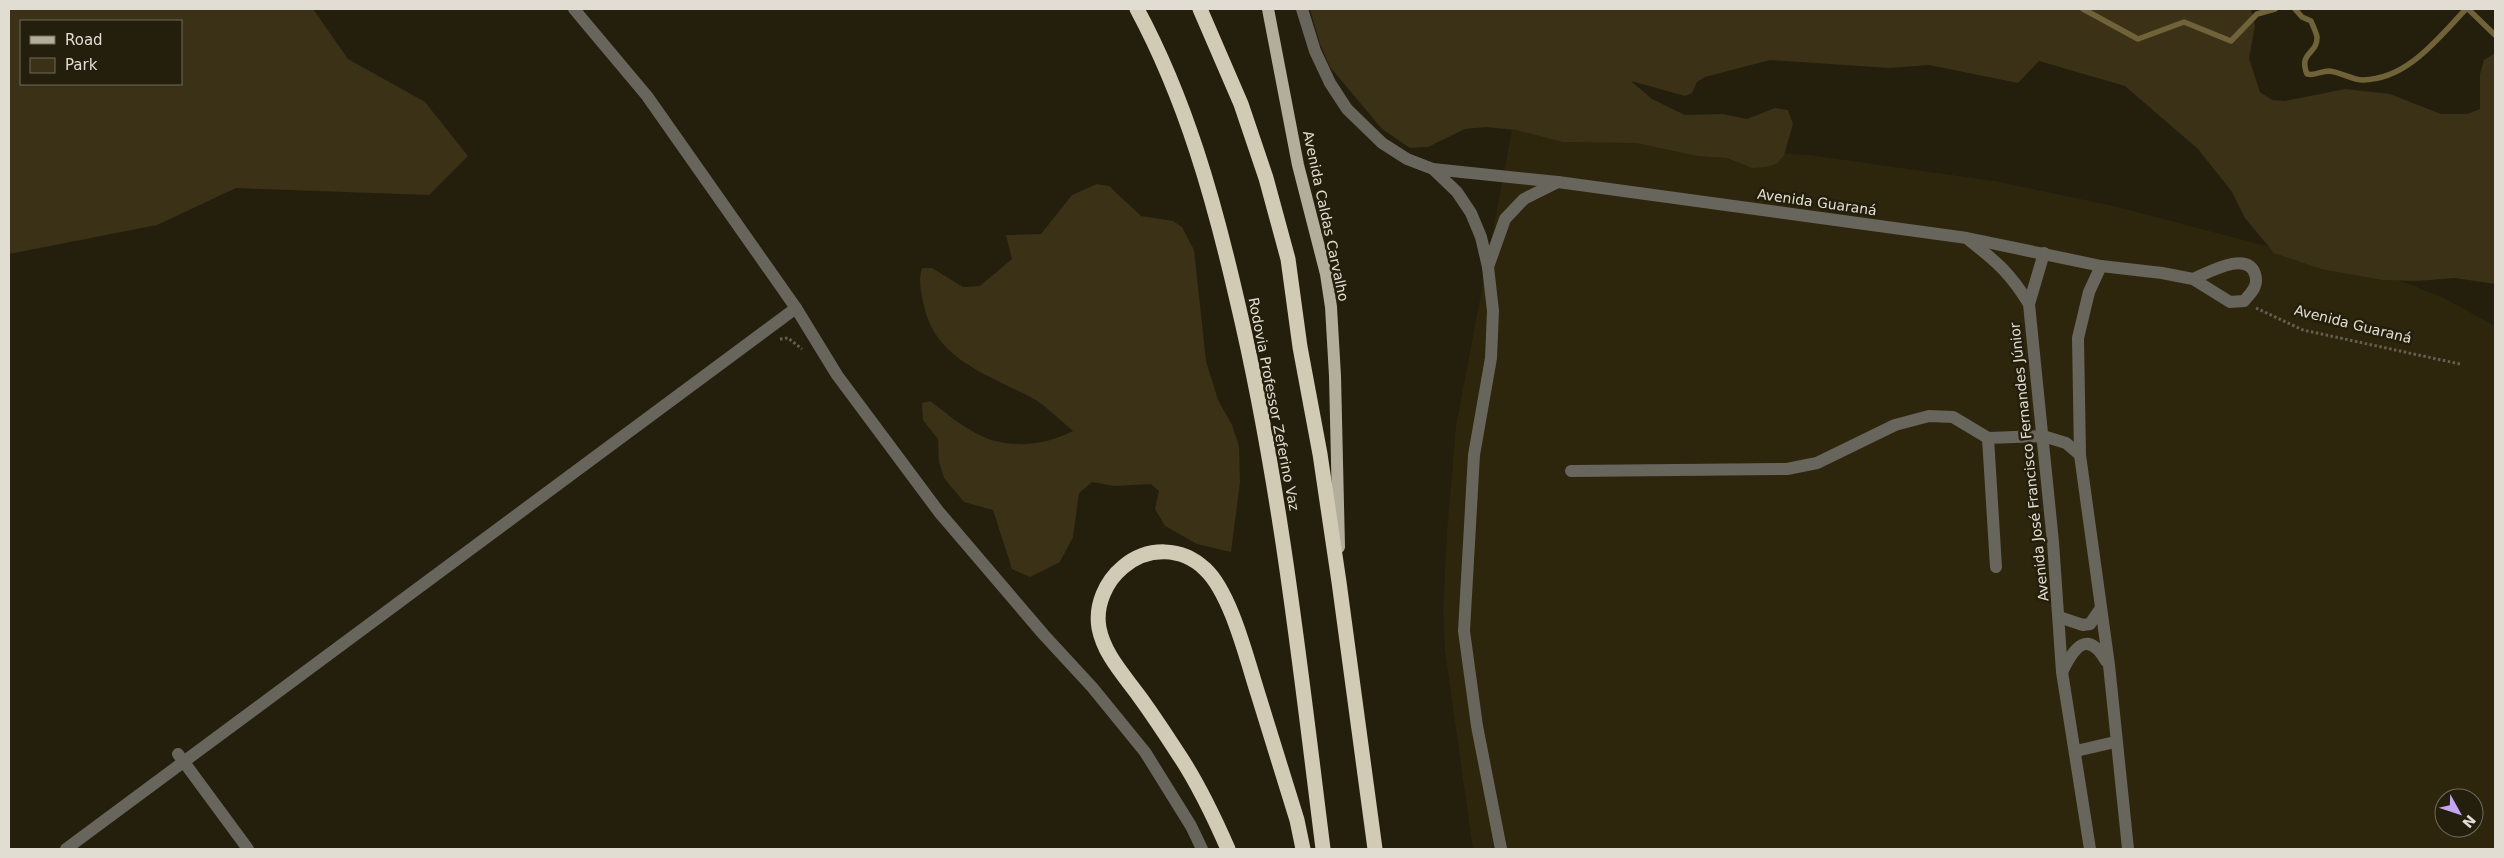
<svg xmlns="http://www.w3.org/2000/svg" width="2504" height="858" font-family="'DejaVu Sans',sans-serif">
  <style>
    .built { fill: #2d250c; fill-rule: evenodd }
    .green { fill: #3a3117; fill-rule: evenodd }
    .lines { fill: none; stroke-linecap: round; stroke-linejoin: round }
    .stream { stroke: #706239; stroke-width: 5.5 }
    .path { stroke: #655f50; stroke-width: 3; stroke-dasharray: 2.5 2.5; stroke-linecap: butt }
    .minor { stroke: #68655c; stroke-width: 12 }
    .major { stroke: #b3ad9b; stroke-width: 12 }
    .highway { stroke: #d1cab4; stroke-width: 15 }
    .labels { text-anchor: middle; stroke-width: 5; stroke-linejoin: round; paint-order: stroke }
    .street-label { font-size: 14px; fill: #e1ddd2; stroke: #241e0c }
  </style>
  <rect width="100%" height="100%" fill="#241e0c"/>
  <path class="built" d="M1512,130L1809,155L1994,181L2114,206L2407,283L2444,298L2495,326V849H1473L1445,651L1443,611L1447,532L1456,426ZM2444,798H2474V828H2444Z"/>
  <g class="green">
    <path d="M9,9H313L348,59L425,102L468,156L429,195L236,188L157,225L9,254ZM21,21H181V84H21Z"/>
    <polygon points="1310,9 2251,9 2255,26 2249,58 2260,92 2272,100 2285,101 2345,89 2390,94 2441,114 2467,114 2480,109 2480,74 2484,60 2495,53 2495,284 2455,278 2417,281 2382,280 2321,269 2274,253 2245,218 2232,192 2198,149 2125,86 2039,61 2018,83 1929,65 1889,68 1770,60 1705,77 1697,82 1692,93 1685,96 1631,81 1652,99 1685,115 1723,114 1747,119 1775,108 1788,110 1793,124 1784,155 1778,163 1767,167 1752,168 1727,158 1697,156 1637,143 1563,142 1516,130 1486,127 1465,129 1428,147 1410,148 1382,129 1330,67 1320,44"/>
    <path d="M1097,184L1109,186L1141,216L1173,221L1182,227L1194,250L1206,361L1218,400L1232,425L1239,446L1240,482L1231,552L1197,544L1165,526L1155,509L1159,491L1151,484L1114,486L1092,482L1079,493L1073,537L1060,562L1030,577L1012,569L993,510L964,502L944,478L939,462L938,439L923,420L922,403L930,401C944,411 957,423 972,431C1003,450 1042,447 1073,431C1060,420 1047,407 1034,399C990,375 936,361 924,306C921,292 918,282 922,268H932L963,287L980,286L1012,259L1006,235L1041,234L1072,195Z"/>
  </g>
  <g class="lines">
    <g class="stream">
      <polyline points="2083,9 2138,39 2184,22 2231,41 2257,14 2275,9"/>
      <path d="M2295,9L2302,17L2311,21C2313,26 2316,32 2317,37C2318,54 2298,52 2307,74C2316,76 2321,71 2329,71C2341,72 2352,80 2363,80C2408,79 2438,38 2466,9"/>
      <polyline points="2468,9 2495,35"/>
    </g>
    <g class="path">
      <polyline points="2256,308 2303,330 2460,364"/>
      <polyline points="780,339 788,338 802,349"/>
    </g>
    <g class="minor">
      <polyline points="574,9 647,96 796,308 837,375 939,512 1044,635 1092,687 1145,752 1191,826 1202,849"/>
      <path d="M1302,9L1315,51L1330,83L1347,109L1382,143L1407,159L1433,169L1558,182L1967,238L2101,266L2162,273L2193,279L2230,302L2244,301C2251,293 2259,286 2255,274C2247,250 2208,273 2193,279"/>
      <polyline points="1433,169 1457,192 1471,213 1481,237 1488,267 1493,311 1491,358 1474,455 1464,631 1477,726 1501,849"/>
      <path d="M1969,240C1997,262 2011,274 2029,304"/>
      <polyline points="2044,253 2029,304 2053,542 2062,672 2090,849"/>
      <polyline points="2101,266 2089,292 2078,338 2080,455 2109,665 2128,849"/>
      <polyline points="1488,267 1505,219 1524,199 1558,182"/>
      <polyline points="1988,438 1996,567"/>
      <polyline points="1571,471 1787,469 1817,463 1895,425 1929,416 1953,417 1988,438 2043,436 2066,443 2080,455"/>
      <polyline points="2059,617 2083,625 2090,624 2101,608"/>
      <path d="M2063,670C2075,646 2088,630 2106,661"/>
      <polyline points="2076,751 2115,742"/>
      <polyline points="178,754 248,849"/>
      <polyline points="66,849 796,308"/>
    </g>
    <polyline class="major" points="1268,9 1298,165 1326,274 1331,307 1335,376 1339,547"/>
    <g class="highway">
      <path d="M1137,9C1186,100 1214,200 1237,300C1280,481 1300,665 1323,849"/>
      <polyline points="1200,9 1241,104 1266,178 1288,259 1300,347 1320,454 1339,582 1375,849"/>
      <path d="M1228,849C1214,817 1199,785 1179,755C1166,735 1153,715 1139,696C1123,674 1104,654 1099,628C1095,605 1106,581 1123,567C1148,546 1182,547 1205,569C1231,593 1247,660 1258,694C1271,736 1284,778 1297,820L1303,849"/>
    </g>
  </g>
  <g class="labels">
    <g class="street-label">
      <text transform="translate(1817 202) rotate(8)" y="5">Avenida Guaraná</text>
      <text transform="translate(1326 216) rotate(78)" y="5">Avenida Caldas Carvalho</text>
      <text transform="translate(2353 324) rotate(14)" y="5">Avenida Guaraná</text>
      <text transform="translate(1274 404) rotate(79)" y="5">Rodovia Professor Zeferino Vaz</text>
      <text transform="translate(2029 462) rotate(-96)" y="5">Avenida José Francisco Fernandes Júnior</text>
    </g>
  </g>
  <rect width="2504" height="858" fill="none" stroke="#e1ddd2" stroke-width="20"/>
  <rect x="20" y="20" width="162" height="65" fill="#241e0c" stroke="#706a5b"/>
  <rect x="30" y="36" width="25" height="8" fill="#b3ad9b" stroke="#706a5b"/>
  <text x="65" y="45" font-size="15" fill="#e1ddd2">Road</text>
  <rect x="30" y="58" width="25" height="15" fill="#3a3117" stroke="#706a5b"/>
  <text x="65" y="70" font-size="15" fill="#e1ddd2">Park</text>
  <g transform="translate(2459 813) rotate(130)"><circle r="24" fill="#241e0c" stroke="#706a5b"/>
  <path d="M0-4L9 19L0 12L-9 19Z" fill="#c3a7f2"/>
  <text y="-8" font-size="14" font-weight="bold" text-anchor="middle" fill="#e1ddd2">N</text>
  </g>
</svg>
